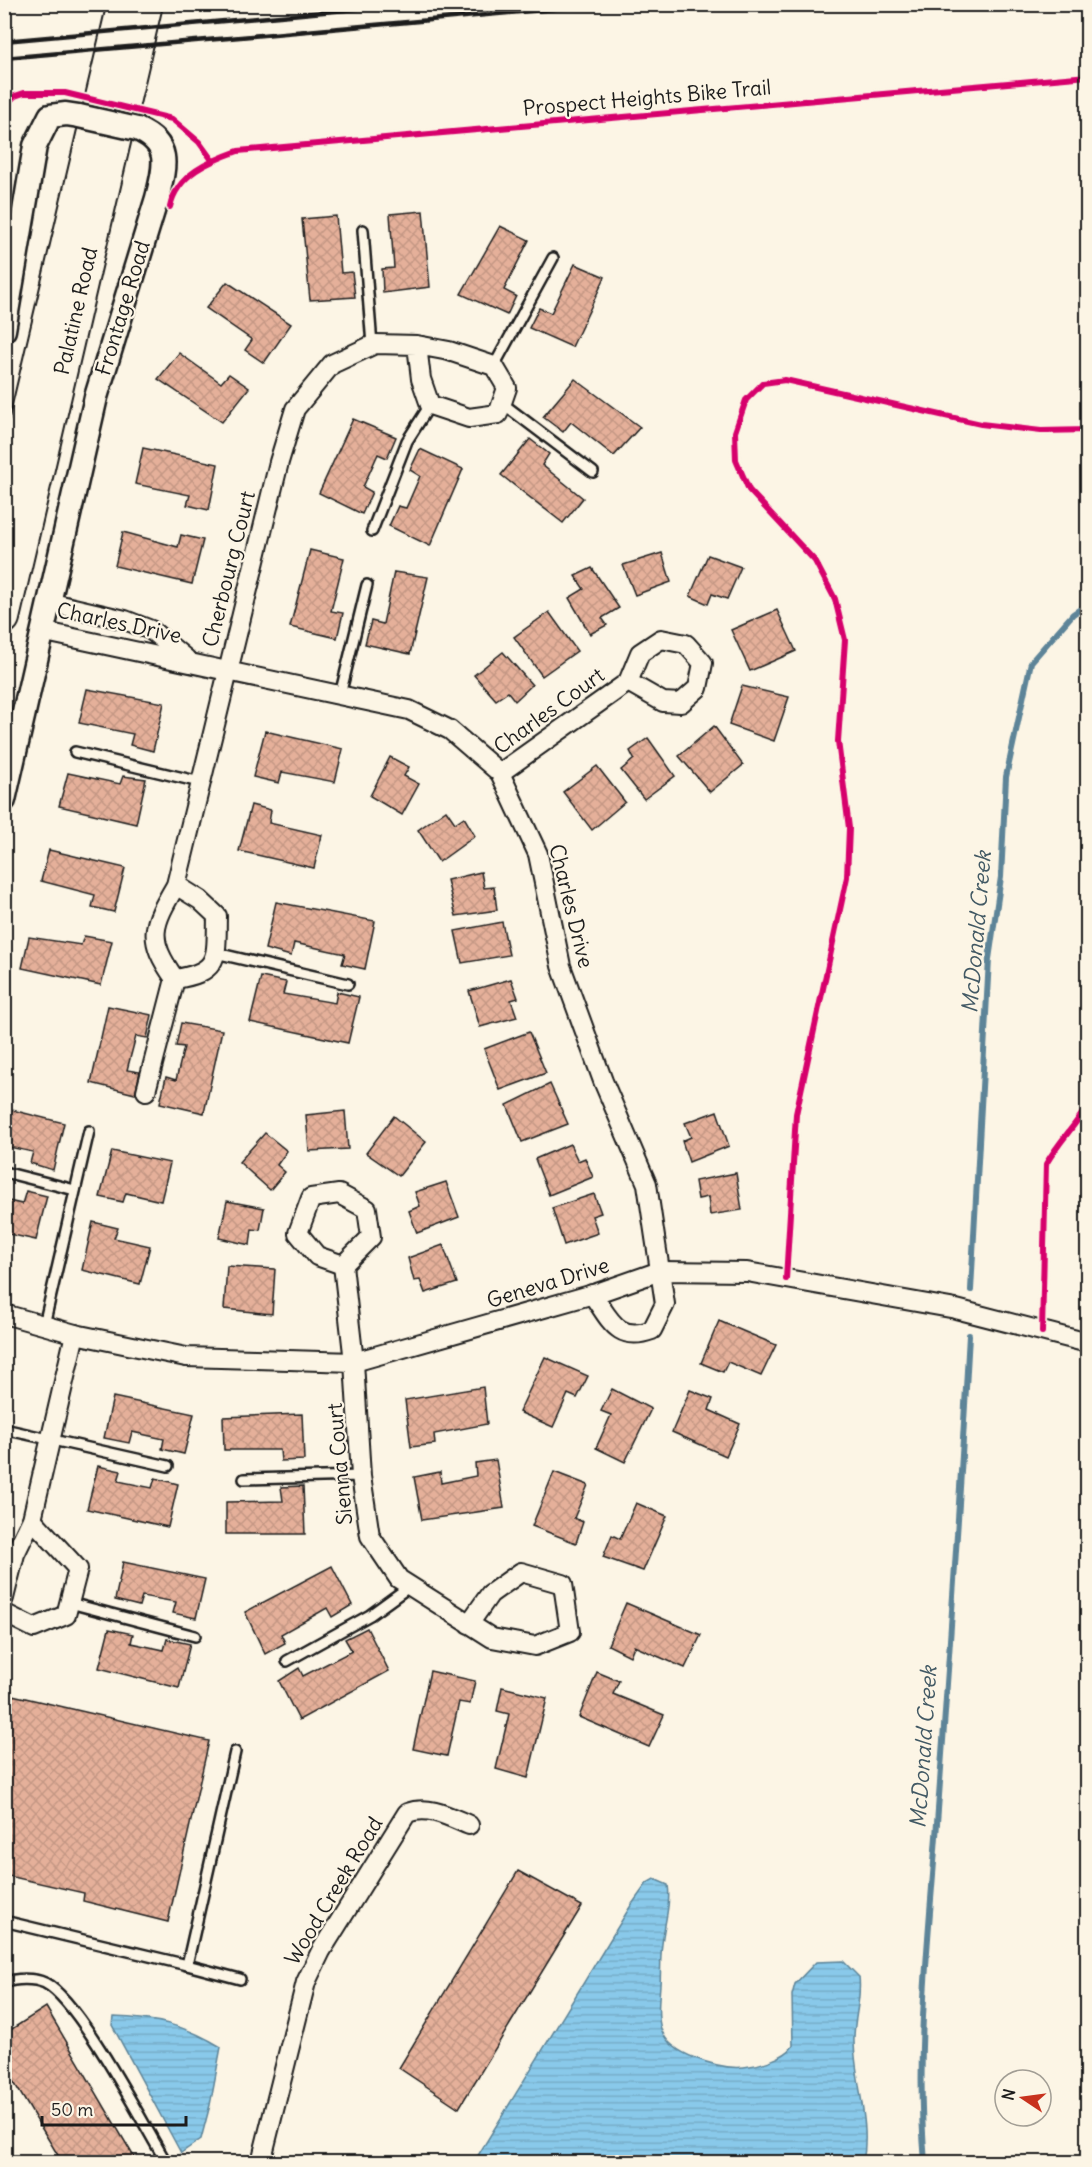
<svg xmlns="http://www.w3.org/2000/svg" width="1092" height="2167" font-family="Delius,sans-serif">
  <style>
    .water { fill: url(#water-rules); stroke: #5d8498; stroke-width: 1.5 }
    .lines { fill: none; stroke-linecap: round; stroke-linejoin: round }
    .stream { stroke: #5d8498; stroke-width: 6 }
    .building { fill: url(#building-cross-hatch); stroke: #1c1c1c; stroke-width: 1.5 }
    .service-casing { stroke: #1c1c1c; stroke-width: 14 }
    .minor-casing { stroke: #1c1c1c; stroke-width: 22 }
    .tertiary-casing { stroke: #1c1c1c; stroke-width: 27 }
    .trunk-casing { stroke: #1c1c1c; stroke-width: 34 }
    .service { stroke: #fcf5e5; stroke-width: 9 }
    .minor { stroke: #fcf5e5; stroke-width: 18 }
    .tertiary { stroke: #fcf5e5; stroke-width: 22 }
    .trunk { stroke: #fcf5e5; stroke-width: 30 }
    .rail { stroke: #1c1c1c; stroke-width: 4.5 }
    .tertiary-bridge-casing { stroke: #1c1c1c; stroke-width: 27; stroke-linecap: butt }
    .tertiary-bridge { stroke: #fcf5e5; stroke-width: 22 }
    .cycleway-casing { stroke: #fcf5e5; stroke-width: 10 }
    .cycleway { stroke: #d6006c; stroke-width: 6 }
    .labels { text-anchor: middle; stroke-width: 4.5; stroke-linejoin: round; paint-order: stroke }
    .street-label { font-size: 21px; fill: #1c1c1c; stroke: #fcf5e5 }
    .water-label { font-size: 22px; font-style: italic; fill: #425964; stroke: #fcf5e5 }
  </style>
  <defs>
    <pattern id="water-rules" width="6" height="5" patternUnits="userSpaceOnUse" patternTransform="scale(1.5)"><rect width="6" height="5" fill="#89c9ea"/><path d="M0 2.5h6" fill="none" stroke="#76acc8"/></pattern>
    <pattern id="building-cross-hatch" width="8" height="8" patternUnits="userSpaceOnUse" patternTransform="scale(1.5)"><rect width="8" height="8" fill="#e5b09a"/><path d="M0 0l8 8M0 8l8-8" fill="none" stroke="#c49784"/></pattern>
  </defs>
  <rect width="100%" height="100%" fill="#fcf5e5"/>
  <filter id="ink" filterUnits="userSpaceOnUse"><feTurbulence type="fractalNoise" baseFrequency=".0167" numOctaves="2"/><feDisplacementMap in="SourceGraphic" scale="12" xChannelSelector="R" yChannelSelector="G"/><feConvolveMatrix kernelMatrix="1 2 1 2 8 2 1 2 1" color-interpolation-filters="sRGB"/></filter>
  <g filter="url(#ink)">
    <g class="water">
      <path d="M654,1879L668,1885C671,1905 664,1924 662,1944C660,1958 661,1971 660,1985C657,2022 655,2043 695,2058C710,2064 727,2069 744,2067C759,2065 784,2059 793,2046L792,1995L795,1984L816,1962L843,1961L859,1977C862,2000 853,2020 854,2042C855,2082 871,2123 863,2162H474L630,1907L647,1883Z"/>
      <path d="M113,2017C155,2018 185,2025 221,2047L210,2105L201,2139L181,2153L112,2025Z"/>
    </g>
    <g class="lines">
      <g class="stream">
        <polyline points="971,1290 989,959 1001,877 1006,777 1031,662 1073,614 1088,604"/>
        <path d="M925,2162C915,2050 929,1935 937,1823C949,1661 960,1498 969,1335"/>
      </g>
    </g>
    <g class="building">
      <polygon points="423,211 430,287 383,293 382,269 394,268 390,214"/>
      <polygon points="336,216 341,273 352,272 355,297 310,300 302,219"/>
      <polygon points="500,226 529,240 504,290 516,296 507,315 461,294"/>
      <polygon points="575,264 605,277 572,347 529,328 539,308 551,313"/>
      <polygon points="227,282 291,324 264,363 245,350 252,340 206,308"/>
      <polygon points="179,353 221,383 229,374 249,388 222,422 158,379"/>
      <polygon points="575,379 640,427 614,456 571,422 563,432 543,417"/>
      <polygon points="353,419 396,437 387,458 378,454 363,487 372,492 362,514 319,493"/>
      <polygon points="530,439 549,454 542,465 583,498 563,523 501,475"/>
      <polygon points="143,448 218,464 209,510 187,505 190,495 135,484"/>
      <polygon points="420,449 463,469 430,546 389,526 398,506 406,508 420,476 410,470"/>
      <polygon points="123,532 178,547 181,535 203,540 192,584 115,566"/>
      <polygon points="310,550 344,558 331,611 343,613 337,638 290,627"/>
      <polygon points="662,553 671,582 635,595 623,565"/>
      <polygon points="708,555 741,567 727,599 712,594 708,604 690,596"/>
      <polygon points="592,568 619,608 602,618 607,625 590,634 569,598 584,589 575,576"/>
      <polygon points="394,572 428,577 410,654 365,644 371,621 383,624"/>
      <polygon points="777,610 796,651 750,671 731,630"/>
      <polygon points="549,612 577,651 542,676 514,637"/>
      <polygon points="503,652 532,685 515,701 508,692 496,700 474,675"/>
      <polygon points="742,686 789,697 774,741 729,725"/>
      <polygon points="87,689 164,703 153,751 130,745 133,734 79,723"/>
      <polygon points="714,726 743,765 710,792 679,756"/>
      <polygon points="265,731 343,749 335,782 282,772 279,783 253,777"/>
      <polygon points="648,738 675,776 644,799 621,770 634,759 630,751"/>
      <polygon points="390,757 409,767 404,776 419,784 402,815 370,796"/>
      <polygon points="597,766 625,802 592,830 563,792"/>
      <polygon points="68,773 120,784 123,776 146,779 136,824 59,806"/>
      <polygon points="251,805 271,810 269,823 322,835 314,868 239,851"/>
      <polygon points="446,810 455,823 464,817 475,836 439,862 418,830"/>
      <polygon points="49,850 125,868 114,912 92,907 95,895 41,881"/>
      <polygon points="481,872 484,888 494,887 497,910 456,916 447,880"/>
      <polygon points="276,902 375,921 365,969 342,964 345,954 294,943 291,956 265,949"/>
      <polygon points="502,922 509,955 462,963 455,931"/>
      <polygon points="84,936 112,941 101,985 22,968 29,937 81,945"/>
      <polygon points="261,977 286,982 283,994 335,1003 337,992 359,997 348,1043 250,1022"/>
      <polygon points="511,979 518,998 511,1000 517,1017 480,1027 469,991"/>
      <polygon points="108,1006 152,1015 147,1038 136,1036 127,1070 140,1072 135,1094 91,1083"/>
      <polygon points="181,1023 222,1030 204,1113 160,1103 166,1077 176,1080 184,1047 176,1046"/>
      <polygon points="529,1032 546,1073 500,1090 484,1049"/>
      <polygon points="550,1084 568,1124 522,1142 507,1105"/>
      <polygon points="4,1108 64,1123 53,1170 30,1163 33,1152 4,1146"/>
      <polygon points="345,1111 348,1149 309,1151 306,1115"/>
      <polygon points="717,1111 729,1146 689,1162 682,1141 691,1137 685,1123"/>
      <polygon points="394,1116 426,1142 399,1176 366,1153"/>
      <polygon points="265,1133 287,1151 277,1165 285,1172 270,1190 239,1162"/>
      <polygon points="570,1144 578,1161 585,1158 593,1177 549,1195 535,1159"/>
      <polygon points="112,1151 170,1163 161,1201 126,1193 123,1202 100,1197"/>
      <polygon points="736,1173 742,1210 710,1215 708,1197 698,1199 695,1181"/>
      <polygon points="446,1182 459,1217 417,1233 409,1211 420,1206 415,1192"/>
      <polygon points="26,1191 47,1196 36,1240 4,1233 4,1200 22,1204"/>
      <polygon points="594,1194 601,1213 592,1216 598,1233 564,1245 552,1208"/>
      <polygon points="227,1201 264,1208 260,1230 252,1229 250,1245 219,1238"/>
      <polygon points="93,1222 118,1228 114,1238 150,1246 140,1284 82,1270"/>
      <polygon points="443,1245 457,1283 425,1293 420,1280 414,1281 408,1258"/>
      <polygon points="227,1266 275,1269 272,1314 224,1309"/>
      <polygon points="719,1321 776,1345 761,1376 728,1362 723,1372 701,1363"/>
      <polygon points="545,1357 588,1376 577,1398 568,1394 553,1427 519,1412"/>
      <polygon points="483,1387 487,1424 434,1434 435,1444 411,1447 405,1400"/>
      <polygon points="612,1389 651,1409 625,1462 596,1448 611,1415 601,1411"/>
      <polygon points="690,1390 713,1399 709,1410 740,1424 726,1456 672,1432"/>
      <polygon points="113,1397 194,1414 184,1454 162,1449 164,1439 132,1432 129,1443 104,1438"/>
      <polygon points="302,1414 304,1460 281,1461 280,1450 224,1450 223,1417"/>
      <polygon points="496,1460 504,1508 422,1520 414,1477 440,1472 441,1483 476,1476 475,1463"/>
      <polygon points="98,1466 121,1471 118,1481 152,1488 155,1478 178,1484 168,1527 87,1509"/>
      <polygon points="554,1472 588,1485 574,1518 583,1522 576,1543 532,1526"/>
      <polygon points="303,1486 305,1534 226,1534 226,1502 283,1501 281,1487"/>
      <polygon points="636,1503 667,1516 643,1571 603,1557 612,1535 620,1539"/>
      <polygon points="123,1562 205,1579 196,1618 173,1613 176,1602 142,1596 139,1606 115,1600"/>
      <polygon points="332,1566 352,1605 332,1617 327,1608 281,1634 285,1643 265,1654 245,1612"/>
      <polygon points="626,1603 701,1635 685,1668 634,1646 630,1656 608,1645"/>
      <polygon points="367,1628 389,1671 299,1720 279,1681 299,1668 303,1676 352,1651 345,1639"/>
      <polygon points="109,1629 133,1634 131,1643 164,1650 167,1639 190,1644 179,1688 99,1668"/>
      <polygon points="430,1671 475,1681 470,1704 459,1702 447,1756 413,1749"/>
      <polygon points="597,1672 619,1681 613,1694 664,1715 649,1747 579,1717"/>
      <polygon points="502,1687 547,1698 528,1778 496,1769 509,1714 497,1711"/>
      <polygon points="4,1693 209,1741 168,1922 83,1901 84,1893 4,1875"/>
      <polygon points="518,1871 582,1906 459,2108 399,2068"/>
      <polygon points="46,2007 137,2162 62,2162 4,2066 4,2034"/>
    </g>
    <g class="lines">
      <g class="service-casing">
        <g id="service">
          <polyline points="363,230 372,345"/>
          <polyline points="494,366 553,258"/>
          <polyline points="502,403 593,472"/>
          <polyline points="372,531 407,441 430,405"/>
          <polyline points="340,695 367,585"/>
          <polyline points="75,752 200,782"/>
          <polyline points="216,953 348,984"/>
          <polyline points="4,1172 75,1190"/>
          <polyline points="44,1325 89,1131"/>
          <polyline points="4,1429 168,1466"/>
          <polyline points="244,1479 361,1476"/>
          <polyline points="70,1603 195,1636"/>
          <polyline points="287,1661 370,1615 410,1586"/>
          <polyline points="4,1921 187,1965 235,1752"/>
          <polyline points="187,1965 240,1979"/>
          <path d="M4,1983C16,1978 34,1978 45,1983C80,2001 143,2124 166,2162"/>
        </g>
      </g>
      <g class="minor-casing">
        <g id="minor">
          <polyline points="48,602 125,620 151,630 186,659"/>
          <path d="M41,631L409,710L450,730L500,773L538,854L561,966L603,1081L647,1184L665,1304L652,1330C617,1343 610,1319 592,1294"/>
          <polyline points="500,773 628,682 640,653 661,639 686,644 703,663 698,688 681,703 663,702 628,682"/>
          <path d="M175,979C221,972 216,957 217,916L200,900L176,885"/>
          <path d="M146,1091L175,979C146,938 152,926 176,885L279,462L295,409L332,364L375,344L417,345L449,351L494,366L507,388L498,414L469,418L430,405L421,379L417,345"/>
          <polygon points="339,1194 367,1209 371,1237 343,1265 317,1256 298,1233 311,1198"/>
          <polyline points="343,1265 354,1362 361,1476 370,1536 399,1579 492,1638 535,1646 570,1632 563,1584 521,1572 490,1594 469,1624"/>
          <polyline points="4,1314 75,1334 186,1357 354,1362 597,1293 660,1271 747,1272 956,1309 1088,1343"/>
          <polyline points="4,1598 15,1554 32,1519 75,1334"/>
          <polyline points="4,1613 34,1628 66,1615 78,1569 32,1519"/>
          <path d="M261,2162L306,1982L321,1951L407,1813C429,1805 448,1816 469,1825"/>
        </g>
      </g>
      <g class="tertiary-casing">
        <g id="tertiary">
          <polyline points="4,330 35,146 50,116 66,114 79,116"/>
          <path d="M4,800L96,397L157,198C165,166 172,144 137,129"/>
        </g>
      </g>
      <g class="trunk-casing">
        <g id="trunk">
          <polyline points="4,509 123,4"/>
          <polyline points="4,618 147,4"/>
        </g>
      </g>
      <use href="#service" class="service"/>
      <use href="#minor" class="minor"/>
      <use href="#tertiary" class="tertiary"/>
      <use href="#trunk" class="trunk"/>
      <g class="rail">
        <polyline points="4,41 412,4"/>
        <polyline points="4,58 611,4"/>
      </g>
      <g class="tertiary-bridge-casing">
        <polyline id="tertiary-bridge" points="79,116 137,129"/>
      </g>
      <use href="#tertiary-bridge" class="tertiary-bridge"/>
      <g class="cycleway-casing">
        <g id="cycleway">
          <polyline points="4,106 15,96 24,93 65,93 172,119 199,142 212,160"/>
          <path d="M170,207C177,174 210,161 238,151L1088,76"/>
          <polyline points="786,1279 796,1114 847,877 849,828 838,741 845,640 835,599 815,561 749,490 736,460 735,432 746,400 763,383 785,380 981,424 1041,431 1088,430"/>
          <path d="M1042,1332L1046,1164C1058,1143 1075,1126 1088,1105"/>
        </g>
      </g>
      <use href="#cycleway" class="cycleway"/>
    </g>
  </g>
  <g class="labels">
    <g class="street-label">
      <text transform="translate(647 98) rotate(-5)" y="7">Prospect Heights Bike Trail</text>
      <text transform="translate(123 308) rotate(-73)" y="7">Frontage Road</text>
      <text transform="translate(76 311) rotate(-77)" y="7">Palatine Road</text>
      <text transform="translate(229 569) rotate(-76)" y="7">Cherbourg Court</text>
      <text transform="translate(119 623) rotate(12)" y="7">Charles Drive</text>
      <text transform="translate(549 711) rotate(-36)" y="7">Charles Court</text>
      <text transform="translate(571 906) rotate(76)" y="7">Charles Drive</text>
      <text transform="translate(548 1283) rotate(-17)" y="7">Geneva Drive</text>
      <text transform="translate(340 1464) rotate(-95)" y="7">Sienna Court</text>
      <text transform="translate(334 1891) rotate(-59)" y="7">Wood Creek Road</text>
    </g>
    <g class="water-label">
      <text transform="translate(976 932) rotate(-85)" y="8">McDonald Creek</text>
      <text transform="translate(923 1747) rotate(-86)" y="8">McDonald Creek</text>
    </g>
  </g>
  <rect width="1092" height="2167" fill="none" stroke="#fcf5e5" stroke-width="24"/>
  <rect x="12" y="12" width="1068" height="2143" fill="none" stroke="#1c1c1c" stroke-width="2" filter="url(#ink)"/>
  <g transform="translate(1023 2098) rotate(283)"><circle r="28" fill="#fcf5e5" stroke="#a29e95" stroke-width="1.5"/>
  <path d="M0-4.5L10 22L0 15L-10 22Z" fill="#c8321e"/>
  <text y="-9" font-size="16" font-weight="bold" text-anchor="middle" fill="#1c1c1c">N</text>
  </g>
  <path d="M42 2116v9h144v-9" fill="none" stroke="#1c1c1c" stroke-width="3"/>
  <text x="51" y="2116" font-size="18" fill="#1c1c1c" stroke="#fcf5e5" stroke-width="4.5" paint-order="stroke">50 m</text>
</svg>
